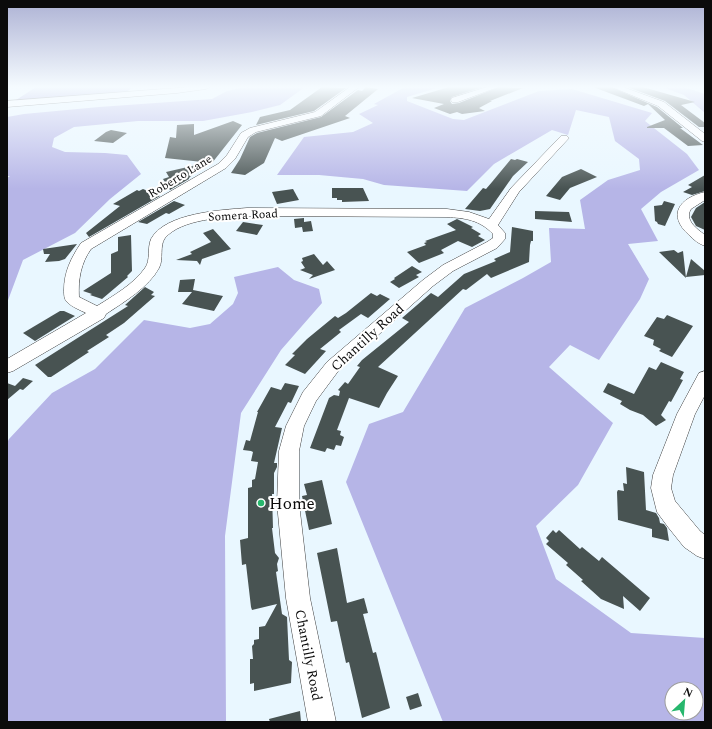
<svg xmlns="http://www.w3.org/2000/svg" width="712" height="729" font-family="Spectral,serif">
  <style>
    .green { fill: #b6b5e7; fill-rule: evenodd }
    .forest { fill: #9a94d7 }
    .building { fill: #485352 }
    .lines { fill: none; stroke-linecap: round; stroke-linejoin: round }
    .minor-casing { stroke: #3e3e3e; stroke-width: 1 }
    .minor { fill: #fff; fill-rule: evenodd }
    .poi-dot { fill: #27b76d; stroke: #fff; stroke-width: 1.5 }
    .labels { text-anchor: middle; stroke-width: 4; stroke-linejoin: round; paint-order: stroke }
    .far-street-label { font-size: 12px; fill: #0b0b0b; stroke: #fff }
    .street-label { font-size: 14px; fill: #0b0b0b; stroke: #fff }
    .near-poi-label { font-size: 17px; fill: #0b0b0b; stroke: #fff; text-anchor: start }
  </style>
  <rect width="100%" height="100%" fill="#e9f7ff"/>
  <g class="green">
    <polygon points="244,87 305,87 280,105 252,112 203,121 138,121 74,127 54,138 52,147 65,152 105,153 127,155 141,174 110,199 75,233 23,260 7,303 7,178 10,176 7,176 7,117 24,114 99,107 212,99 227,91"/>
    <path d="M405,87H440L407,97V101L453,119L464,120L539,91L572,89L652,113L645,121L687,154L699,170L661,192L641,209L658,241L628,244L649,279L640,299L599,360L570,345L549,367L613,423L578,485L536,526L556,579L631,633L705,638V722H443L346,482L369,424L403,412L465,308L523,278L551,262L549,228L585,229L580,200L608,180L640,170L639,159L615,141L609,117L576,110L568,135L552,130L494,164L467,191L384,185L363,179L319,175H277L304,137L353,132L373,123L359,114L378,105L374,104ZM672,689H696V713H672Z"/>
    <polygon points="662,87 684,87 705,94 705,113 684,95"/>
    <polygon points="278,267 294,280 319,289 322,303 281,350 241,413 225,536 226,722 7,722 7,443 9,439 52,393 95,369 144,320 190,328 210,324 233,304 238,293 234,277"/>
  </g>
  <polygon class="forest" points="36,87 132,87 124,95 10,104"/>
  <g class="building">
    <polygon points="322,87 346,88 314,111 256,125 260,117 290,110"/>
    <polygon points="366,87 378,89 345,116 350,118 282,141 275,138 264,163 245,175 231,173 240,159 250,137 257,133 321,117 358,90 362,91"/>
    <polygon points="449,87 483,87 452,97 450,101 452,104 459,103 499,87 523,88 490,101 492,101 479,108 485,111 462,114 457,112 450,114 434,108 444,104 412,98"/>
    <polygon points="593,87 611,87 657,107 683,128 680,128 703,145 688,146 664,128 647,128 647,127 665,120 648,104 644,106"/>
    <polygon points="627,87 643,87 695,102 681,105 705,123 705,127 699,127 665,101"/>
    <polygon points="233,121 242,125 212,163 165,158 170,137 176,138 177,125 194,124 194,135"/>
    <polygon points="111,130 127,133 113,143 94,141 106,132"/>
    <polygon points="511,159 515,160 517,159 528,162 513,176 490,209 480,211 465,209 483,188 486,189 492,182"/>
    <polygon points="205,163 189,178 189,179 170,190 163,179 169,177 166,172"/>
    <polygon points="581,169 597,177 570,188 560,200 546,196 562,177"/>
    <polygon points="705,175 705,191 692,195 683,192 692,187 688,185"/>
    <polygon points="332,188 363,188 369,201 342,202 342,200 337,200 337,198 332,198"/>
    <polygon points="143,189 160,196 89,237 86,233 120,206 113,204 137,190 139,191"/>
    <polygon points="293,189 299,200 277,204 272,192"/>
    <polygon points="174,201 185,205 169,214 166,213 147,224 138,222"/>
    <polygon points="664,201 675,204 665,226 658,224 657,222 655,221 654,206 662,205"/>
    <polygon points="705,202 705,230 696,226 691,217 696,208"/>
    <polygon points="535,211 569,212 572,222 535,219"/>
    <polygon points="304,218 304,222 311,221 313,231 303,232 302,227 295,228 294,219"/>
    <polygon points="457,219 473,227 471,228 481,234 478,236 485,240 472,247 458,241 441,250 444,253 419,263 407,252 426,245 424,243 427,242 425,241 456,230 447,224"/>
    <polygon points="243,222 263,225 257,235 236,231"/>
    <polygon points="512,227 533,231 533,241 531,241 530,245 529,262 491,278 487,274 466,290 463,289 378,367 398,376 387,393 379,408 349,398 337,430 341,431 340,435 344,437 341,446 336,445 334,450 327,448 325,452 310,448 329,398 334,395 339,396 340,391 338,390 345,382 348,384 360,367 357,366 362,360 409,322 402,318 431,293 438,297 464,274 496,261 494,259 510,252"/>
    <polygon points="213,229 231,249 202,259 200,265 197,261 176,260 192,254 190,252 211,242 203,233"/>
    <polygon points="131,235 132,271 127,276 128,277 102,299 90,295 92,294 83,291 111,273 111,254 118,251 118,237"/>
    <polygon points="77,244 65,259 59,261 45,262 50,254 44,254 43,249"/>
    <polygon points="674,250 678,253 683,251 686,278 659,252"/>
    <polygon points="314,254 323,265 327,261 335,270 309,279 313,275 300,270 305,268 301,262 303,261 302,258"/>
    <polygon points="691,259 705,271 705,275 686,277"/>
    <polygon points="412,266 422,272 416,275 419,277 399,288 390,282 395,279 394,278"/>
    <polygon points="195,279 193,290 223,296 214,311 182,304 192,292 178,292 180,280"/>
    <polygon points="145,287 154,292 151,295 155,296 124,323 106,335 109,337 87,351 89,352 51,377 48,377 35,365 128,306 125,305"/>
    <polygon points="371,293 377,296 380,294 390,299 368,318 361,314 339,330 341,332 320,349 326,351 305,374 285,365 295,355 292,354 307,339 335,316 338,318 346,313"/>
    <polygon points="60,311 64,311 75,316 35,341 23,333"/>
    <polygon points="667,315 693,326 672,357 659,351 661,349 653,345 654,340 644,336 657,317 664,319"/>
    <polygon points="661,362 684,372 680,379 683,380 671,402 669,401 661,415 666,420 656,426 643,415 630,410 620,404 622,401 603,392 608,383 634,394 649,367 656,370"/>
    <polygon points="23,378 33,381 23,390 20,389 7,400 7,383 15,386"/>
    <polygon points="285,383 299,386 291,403 288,402 275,427 282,428 274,463 277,463 277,467 274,473 274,494 272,494 273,528 272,528 275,553 279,558 277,564 278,571 276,572 282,614 287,617 289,660 292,662 291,683 254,691 254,683 250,684 250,659 253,659 252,646 254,644 254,640 259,639 259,627 265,626 277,604 252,610 251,607 246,564 242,565 240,540 248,538 248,488 252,487 252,480 255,479 258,462 251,461 253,452 251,451 243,450 246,440 250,441 258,412 257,412 271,387 281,390"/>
    <polygon points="626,467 644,472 646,510 656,513 659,518 660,523 664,524 667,528 669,541 652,537 652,529 618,520 617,492 618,490 624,491 623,483 627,484"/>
    <polygon points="322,480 332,524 309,530 302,496 307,495 304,484"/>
    <polygon points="553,530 556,533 559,530 580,549 582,547 599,561 602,557 650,598 640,611 623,596 624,609 601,599 581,581 583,580 566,565 568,563 546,544 549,541 546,538"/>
    <polygon points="337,548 347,603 364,598 368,613 363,614 373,653 376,652 390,708 362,718 349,662 346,663 337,621 331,622 317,553"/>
    <polygon points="418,693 422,706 410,710 406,697"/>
    <polygon points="300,711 301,722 270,722 269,719"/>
  </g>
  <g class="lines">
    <g class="minor-casing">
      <g id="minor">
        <polygon points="190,87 210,87 206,89 177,93 7,107 7,101"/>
        <path d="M350,87H359L321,116L256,132L248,137L235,159L226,168L91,249C81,263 78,279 79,297L97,306C113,296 134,284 145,268C151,260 147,248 151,239C165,213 221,210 247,208L447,209L469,212L489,219L511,188L561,136H567L569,138L519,192L498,225L505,233V239L497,248L453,271L433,286L339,370L316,401L304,426L299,451V503L310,598L336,722H308L286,598L277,503L279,451L286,426L303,392L327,362L423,280L443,265L487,242L493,238V234C480,220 465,218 447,217L247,216C224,217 181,219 165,238C159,246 164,259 159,268C149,287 124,302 106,314L104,318L13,371L7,373V359L86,313C80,310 72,307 67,302C64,299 64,294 64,290C64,272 71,258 81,243L218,164L227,155L241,133L250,128L315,112Z"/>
        <polygon points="487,87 498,87 458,102 452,102 451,100 452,98"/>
        <polygon points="612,87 623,87 664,102 705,134 705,142 702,141 658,106"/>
        <path d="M705,192V200L691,209C684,220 697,229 705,235V246C699,244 694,240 689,235C667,215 679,198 705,192Z"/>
        <polygon points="705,371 705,395 695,414 673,475 671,488 675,501 700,531 705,535 705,559 697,556 684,547 668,527 657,512 651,488 653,475 677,414 699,373"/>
      </g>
    </g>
    <use href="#minor" class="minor"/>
  </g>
  <linearGradient id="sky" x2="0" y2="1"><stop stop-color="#adb2d4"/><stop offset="0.46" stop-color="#f5fbff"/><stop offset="1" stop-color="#f5fbff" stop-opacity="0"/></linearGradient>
  <rect width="712" height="189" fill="url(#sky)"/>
  <circle class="poi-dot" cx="261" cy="503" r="4"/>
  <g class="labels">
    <g class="far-street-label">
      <text transform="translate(180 176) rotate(-31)" y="4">Roberto Lane</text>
      <text transform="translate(243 215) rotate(-3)" y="4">Somera Road</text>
    </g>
    <g class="street-label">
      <text transform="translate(367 337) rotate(-42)" y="5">Chantilly Road</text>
      <text transform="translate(309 655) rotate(79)" y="5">Chantilly Road</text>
    </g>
    <g class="near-poi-label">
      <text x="269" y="509">Home</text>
    </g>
  </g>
  <rect width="712" height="729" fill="none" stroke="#0b0b0b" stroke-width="16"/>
  <g transform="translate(684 701) rotate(26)"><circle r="19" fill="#ffffff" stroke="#9d9d9d"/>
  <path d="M0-3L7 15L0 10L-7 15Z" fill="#27b76d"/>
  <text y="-6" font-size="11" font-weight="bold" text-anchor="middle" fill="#0b0b0b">N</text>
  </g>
</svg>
